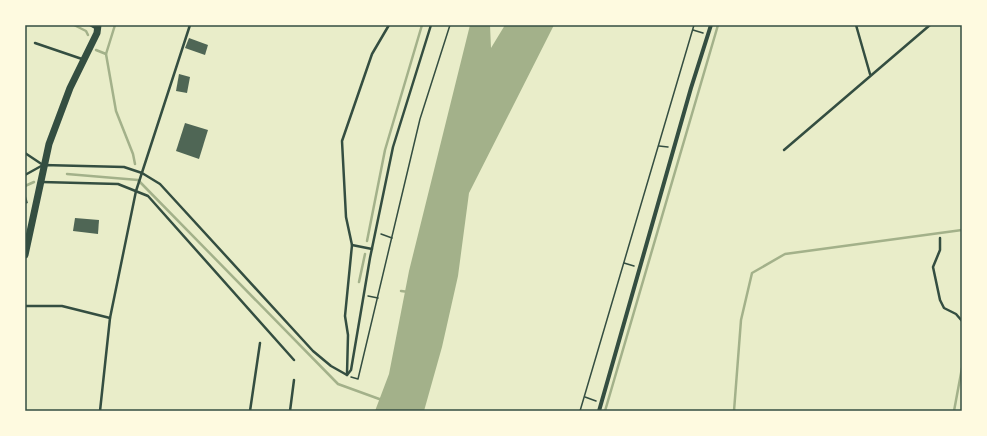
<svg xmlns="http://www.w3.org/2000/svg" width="987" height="436" font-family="'Open Sans',sans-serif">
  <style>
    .water { fill: #a3b18a }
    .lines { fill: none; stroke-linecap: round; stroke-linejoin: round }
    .stream { stroke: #a3b18a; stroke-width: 2.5 }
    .building { fill: #4f6655 }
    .path { stroke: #344e41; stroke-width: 1.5 }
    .service { stroke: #344e41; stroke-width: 2.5 }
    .minor { stroke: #344e41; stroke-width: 4 }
    .secondary { stroke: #344e41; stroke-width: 7 }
    .neatline { fill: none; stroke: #344e41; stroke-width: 1.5 }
  </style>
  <rect width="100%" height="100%" fill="#e9edc9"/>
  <polygon class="water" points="470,25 490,25 491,48 505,25 554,25 469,193 458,276 442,347 424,411 375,411 389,374 409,271"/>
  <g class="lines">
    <g class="stream">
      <polyline points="74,25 86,31 88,35"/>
      <polyline points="96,50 106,54 116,111 133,154 135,164"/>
      <polyline points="106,54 115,25"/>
      <polyline points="67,174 138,180 338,384 382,400"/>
      <polyline points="25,186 34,182"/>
      <polyline points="367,241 385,150 422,25"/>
      <polyline points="359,282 365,254"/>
      <polyline points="401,291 409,292"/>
      <polyline points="605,411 718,25"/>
      <polyline points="734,411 741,320 752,273 785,254 962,230"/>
      <polyline points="954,411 962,368"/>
    </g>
  </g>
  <g class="building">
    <polygon points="189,38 208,45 205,55 185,48"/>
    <polygon points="179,74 190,77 187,93 176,91"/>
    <polygon points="185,123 208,130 199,159 176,151"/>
    <polygon points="25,193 28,203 25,204"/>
    <polygon points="75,218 99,220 98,234 73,231"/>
  </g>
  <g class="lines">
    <g class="path">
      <polyline points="693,30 703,33"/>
      <polyline points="659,146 668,147"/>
      <polyline points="381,234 392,238"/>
      <polyline points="624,263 634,266"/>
      <polyline points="368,296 378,298"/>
      <polyline points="351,377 358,379 420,119 450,25"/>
      <polyline points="585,397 596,401"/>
      <polyline points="580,411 694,25"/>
    </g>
    <g class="service">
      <polyline points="90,25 97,29"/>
      <polyline points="856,25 870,74"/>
      <polyline points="35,43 82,59"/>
      <polyline points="784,150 930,25"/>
      <polyline points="25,153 43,165"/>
      <polyline points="25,175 43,165 124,167 142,173 160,184 313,351 331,366 347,375"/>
      <polyline points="42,182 118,184 148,196 294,360"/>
      <polyline points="940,238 940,250 933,267 940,300 944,308 956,314 962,321"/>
      <polyline points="352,245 372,249"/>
      <polyline points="25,306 62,306 110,318"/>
      <polyline points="347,374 348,335 345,316 352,245 346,217 342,141 372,54 389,25"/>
      <polyline points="347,375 351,370 370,258 393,147 431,25"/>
      <polyline points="100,411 110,318 136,191 190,25"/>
      <polyline points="250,411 260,343"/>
      <polyline points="290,411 294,380"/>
    </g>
    <polyline class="minor" points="599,411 691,88 711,25"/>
    <polyline class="secondary" points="25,255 49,144 70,88 97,33 98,25"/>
  </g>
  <rect width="987" height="436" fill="none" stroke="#fefae0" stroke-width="52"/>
  <rect x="26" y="26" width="935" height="384" class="neatline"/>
</svg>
